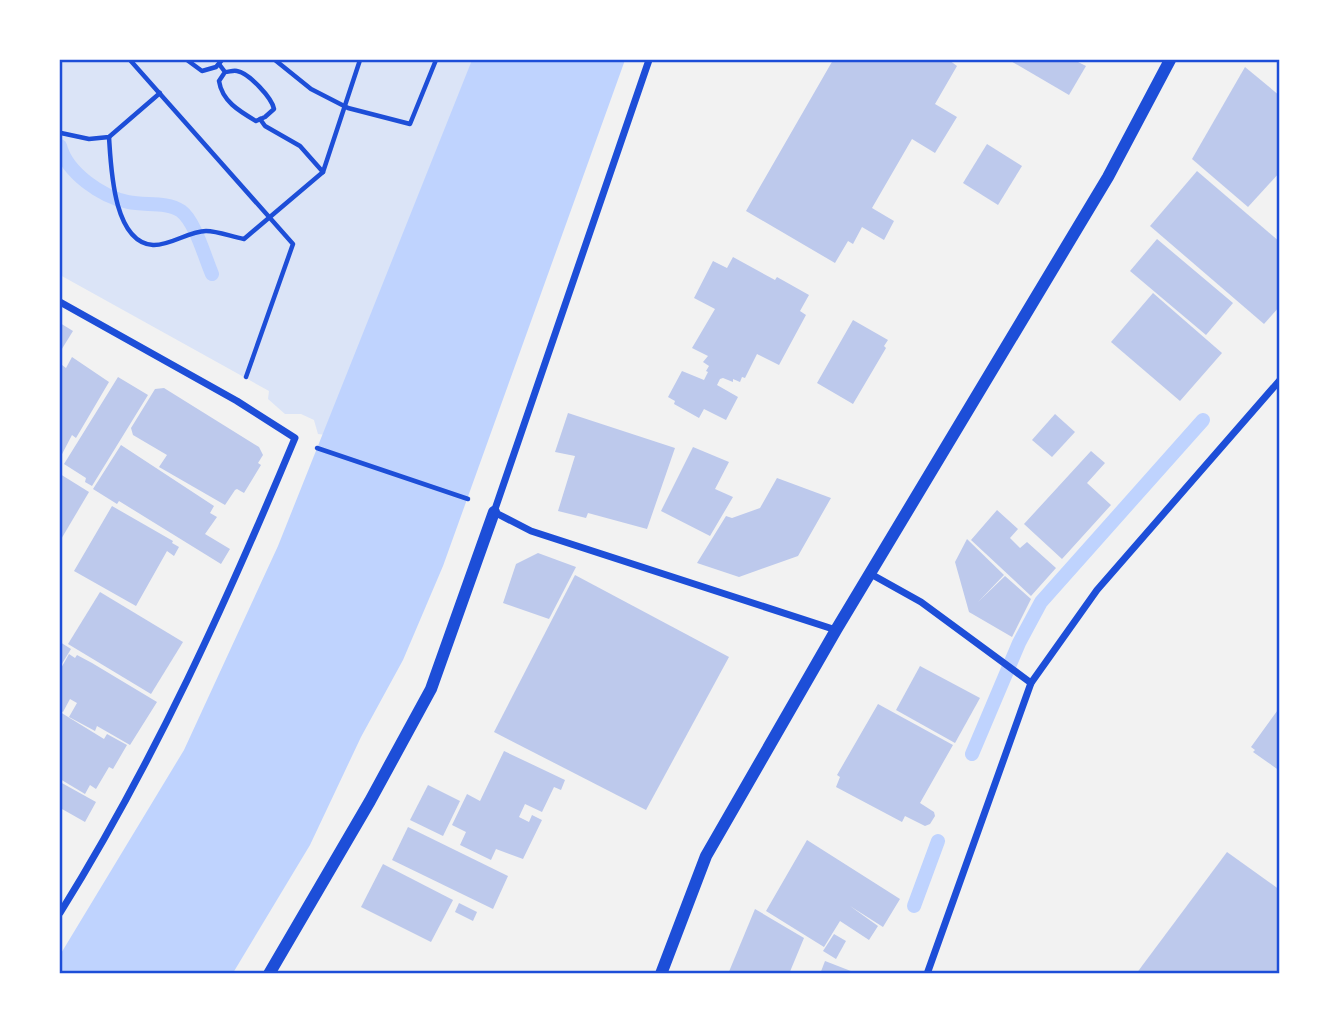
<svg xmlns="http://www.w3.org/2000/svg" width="1339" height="1033" font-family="'Archivo Narrow',sans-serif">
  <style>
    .green { fill: #dbe4f7 }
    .water { fill: #bfd3fe }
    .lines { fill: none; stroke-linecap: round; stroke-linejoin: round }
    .stream { stroke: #bfd3fe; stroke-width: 14 }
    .building { fill: #bdc9ec }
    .path { stroke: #1d4ed8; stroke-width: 4.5 }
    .minor { stroke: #1d4ed8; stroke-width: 7 }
    .tertiary { stroke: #1d4ed8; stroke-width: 12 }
    .neatline { fill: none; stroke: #1d4ed8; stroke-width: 2.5 }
  </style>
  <rect width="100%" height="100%" fill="#f2f2f2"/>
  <polygon class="green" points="60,60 486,60 334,436 318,434 314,420 301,414 285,414 268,399 269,391 60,275"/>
  <polygon class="water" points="472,60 625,60 443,566 403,660 361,737 310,845 233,973 60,973 60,955 184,750 278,546"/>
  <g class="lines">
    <g class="stream">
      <path d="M60,146C67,173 102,197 128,202C145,206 166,201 181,211C195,221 205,258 212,274"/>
      <polyline points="972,754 1019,643 1041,602 1203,420"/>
      <polyline points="914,906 938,841"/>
    </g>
  </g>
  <g class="building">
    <polygon points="833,60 949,60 957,66 935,104 957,117 935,153 912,139 872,208 894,221 884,240 862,227 853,244 848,241 835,263 746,211"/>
    <polygon points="1009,60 1074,60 1086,66 1069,95"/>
    <polygon points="1245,67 1280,96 1280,172 1248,207 1192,159"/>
    <polygon points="987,144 1022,166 998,205 963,183"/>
    <polygon points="1197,171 1280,242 1280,306 1264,324 1150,226"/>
    <polygon points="1157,239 1233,303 1206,335 1130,271"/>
    <polygon points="733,257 775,280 777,277 809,295 800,311 806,315 779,365 757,354 745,378 742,377 740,382 733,379 733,382 723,378 720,379 717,385 738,397 726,420 704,409 699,418 674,404 675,401 668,397 682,371 704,380 708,372 706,371 709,366 703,362 708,356 692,348 715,309 694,298 713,261 727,268"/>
    <polygon points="1153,293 1222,353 1180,401 1111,342"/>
    <polygon points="853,320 888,340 884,346 886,348 853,404 817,383"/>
    <polygon points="60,323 73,331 60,352"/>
    <polygon points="72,357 109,382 76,438 72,435 60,458 60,369 62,365 66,368"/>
    <polygon points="118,377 148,395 92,486 85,482 86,478 64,464"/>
    <polygon points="164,388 259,447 263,455 258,463 261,465 244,493 237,489 235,490 225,505 159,467 167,455 133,435 131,428 155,389"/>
    <polygon points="568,413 675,448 647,529 588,513 586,518 558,511 575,456 555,452"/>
    <polygon points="1055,414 1075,432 1052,457 1032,440"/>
    <polygon points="121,445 214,506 210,513 217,517 205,534 230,549 221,564 119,501 117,504 93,489"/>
    <polygon points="693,447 729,462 715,489 733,497 710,536 661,511"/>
    <polygon points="1091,451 1105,463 1087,483 1111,505 1062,559 1024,524"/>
    <polygon points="60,474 89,492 60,541"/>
    <polygon points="777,478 831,498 798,556 739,577 697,563 726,516 732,518 760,508"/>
    <polygon points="112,506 173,541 172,543 179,547 174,556 167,551 136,606 74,571"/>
    <polygon points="997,510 1018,529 1010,538 1020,548 1027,542 1056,568 1031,596 971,540"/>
    <polygon points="967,539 1004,575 978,602 1005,576 1031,599 1012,637 969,612 955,562"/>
    <polygon points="538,553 576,567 549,619 503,603 516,564"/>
    <polygon points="575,575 729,657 646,810 494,732"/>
    <polygon points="100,592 183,642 151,694 68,644"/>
    <polygon points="60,642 71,649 60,667"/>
    <polygon points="69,654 75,658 77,655 92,663 157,702 130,745 97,726 95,731 69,717 77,703 70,699 63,712 60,710 60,670"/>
    <polygon points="920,666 980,698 955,743 896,710"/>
    <polygon points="878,704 953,745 920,803 934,812 935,816 930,824 925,826 905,816 902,822 836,787 840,777 837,775"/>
    <polygon points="1280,707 1280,771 1253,752 1255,750 1251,747"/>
    <polygon points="60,712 104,739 107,734 127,745 113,769 109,767 96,789 90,785 85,794 60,779"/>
    <polygon points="504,751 565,780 561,790 554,787 542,812 525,804 519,817 529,822 532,815 542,820 523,859 496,849 491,860 460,845 466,832 452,825 467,794 480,801"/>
    <polygon points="60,782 96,802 85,822 62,809 60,812"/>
    <polygon points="428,785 460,801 443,836 410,820"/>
    <polygon points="408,827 508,876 493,909 392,860"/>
    <polygon points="807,840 900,899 883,927 850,906 878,926 869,940 840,921 824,947 766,911"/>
    <polygon points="1227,852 1280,890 1280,974 1136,974"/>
    <polygon points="383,864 453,900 431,942 361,907"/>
    <polygon points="459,903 477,912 473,921 455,912"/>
    <polygon points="755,909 804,938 789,974 728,974"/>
    <polygon points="834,934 846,941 836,959 823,951"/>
    <polygon points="825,961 856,973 856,974 820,974"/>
  </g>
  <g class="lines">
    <g class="path">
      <polyline points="130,60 293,244 246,377"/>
      <polyline points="187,60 202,71 216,67 222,60"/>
      <polyline points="275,60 311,89 348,108 410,124 436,60"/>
      <path d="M219,64L225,72C229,72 233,70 237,71C249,73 272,98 274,109L265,117L256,121C239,111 222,101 219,81L225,72"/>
      <polyline points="260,119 265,126 300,146 323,172"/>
      <polyline points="61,133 89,139 109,137 160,93"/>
      <path d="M109,137C111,167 113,242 153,245C170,246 189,231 206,231C218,231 232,237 244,239L323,172L360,60"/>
      <polyline points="317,448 468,499"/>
    </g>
    <g class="minor">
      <polyline points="649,60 494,512 531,531 836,630"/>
      <path d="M60,302L237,401L295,438C227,601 154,762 60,913"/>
      <polyline points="869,573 921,602 1031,683"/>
      <polyline points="927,974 1031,683 1097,590 1280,380"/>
    </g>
    <g class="tertiary">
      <polyline points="269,974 370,801 431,689 494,512"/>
      <polyline points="661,974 706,856 836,630 1108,177 1170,60"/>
    </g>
  </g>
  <rect width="1339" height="1033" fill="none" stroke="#ffffff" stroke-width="122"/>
  <rect x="61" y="61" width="1217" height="911" class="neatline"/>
</svg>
